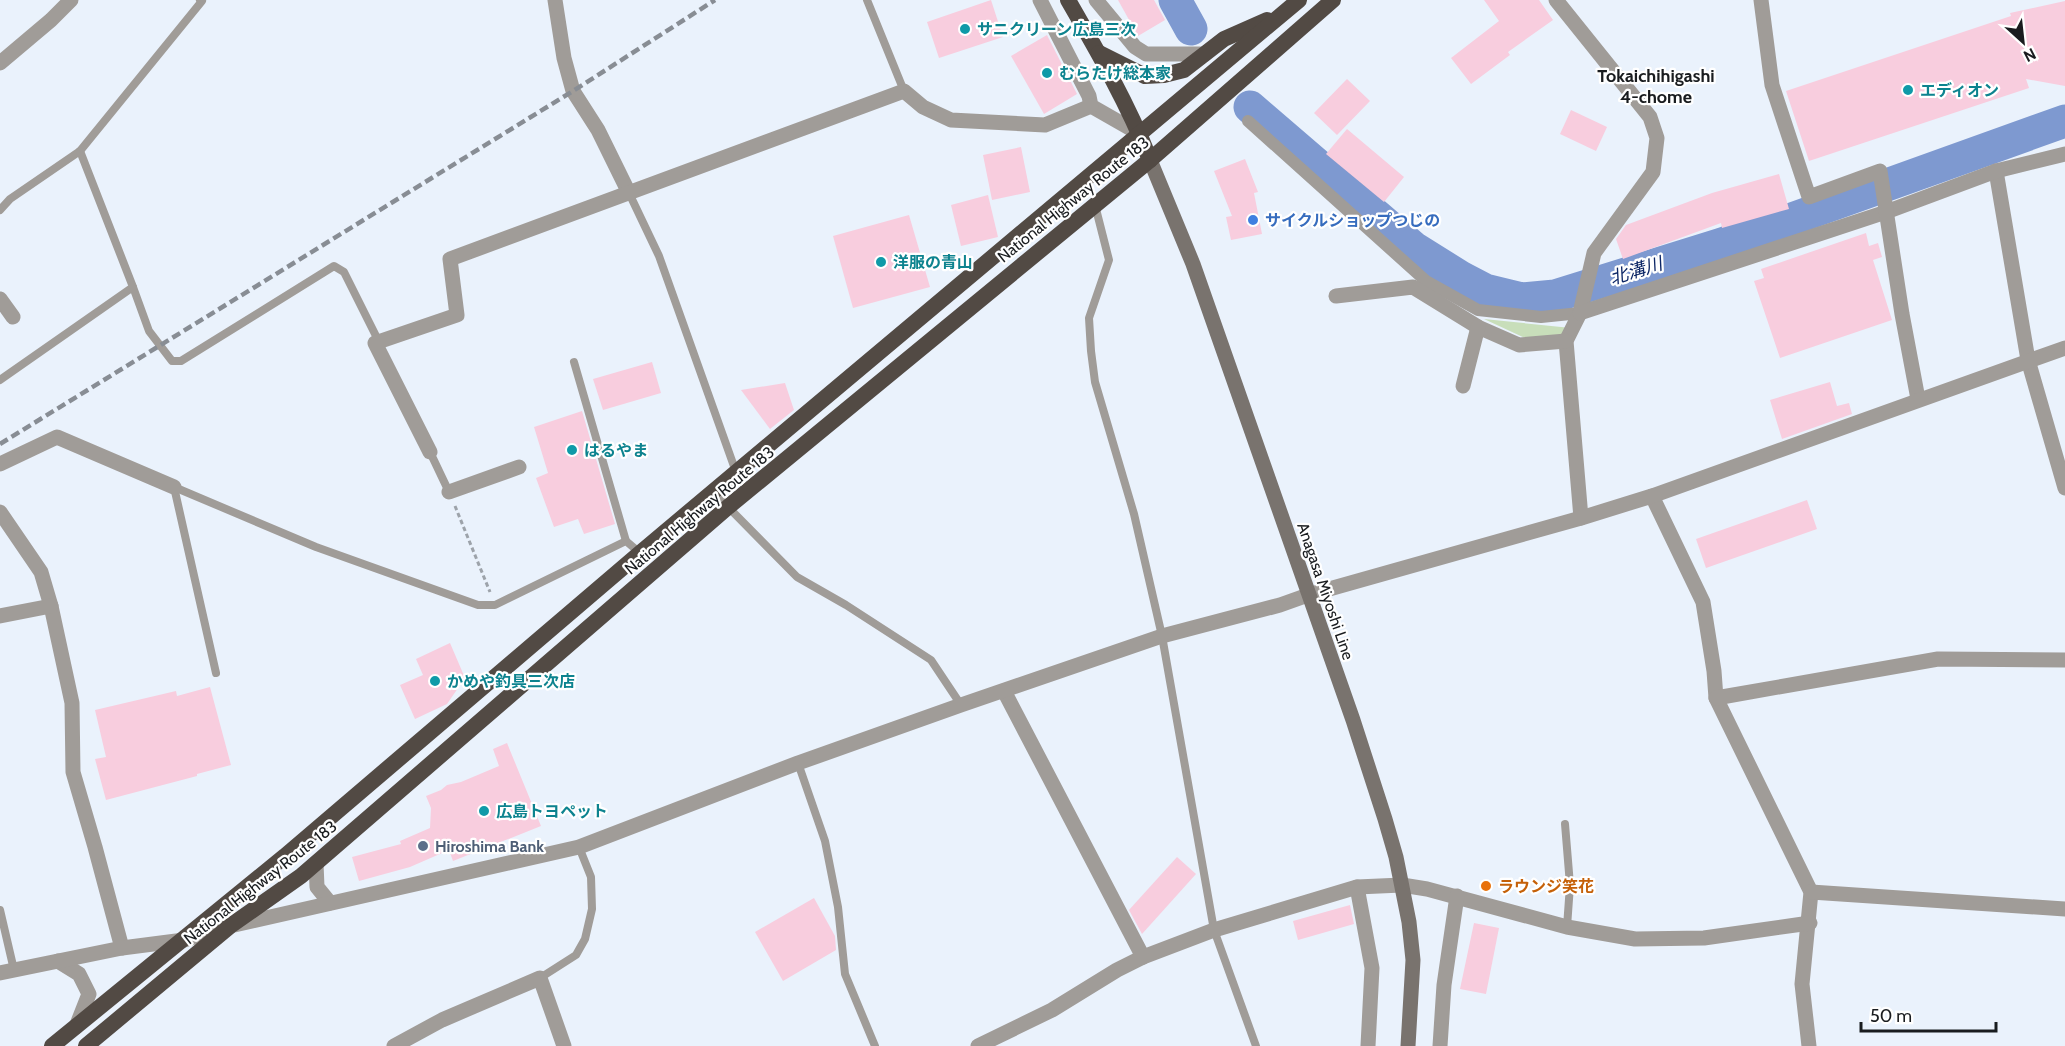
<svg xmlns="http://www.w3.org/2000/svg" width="2065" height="1046" font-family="Cabin,'Noto Sans JP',sans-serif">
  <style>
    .green { fill: #c8deba }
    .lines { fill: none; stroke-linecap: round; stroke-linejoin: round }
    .river { stroke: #7e99d0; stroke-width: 33 }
    .building { fill: #f8cdde }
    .path { stroke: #9da3aa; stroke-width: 3; stroke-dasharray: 4.5 3; stroke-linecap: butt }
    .service { stroke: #a09c98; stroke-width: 8 }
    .pedestrian { stroke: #a09c98; stroke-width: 12 }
    .minor { stroke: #a09c98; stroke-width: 15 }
    .tertiary { stroke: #a09c98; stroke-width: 15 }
    .secondary { stroke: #79736e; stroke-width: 15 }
    .trunk { stroke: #524a44; stroke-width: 16 }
    .rail { stroke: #888d94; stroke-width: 4.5; stroke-dasharray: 9 4.5; stroke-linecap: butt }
    .culture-dot { fill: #0f9aa8; stroke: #fff; stroke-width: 2 }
    .shop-dot { fill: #3f7fe0; stroke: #fff; stroke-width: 2 }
    .service-dot { fill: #5c6f8a; stroke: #fff; stroke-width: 2 }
    .food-dot { fill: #e8710a; stroke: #fff; stroke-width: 2 }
    .labels { text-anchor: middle; stroke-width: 4.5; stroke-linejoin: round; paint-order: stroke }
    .culture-label { font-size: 16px; font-weight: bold; fill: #0d838f; stroke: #fff; text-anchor: start }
    .street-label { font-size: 16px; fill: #191c1f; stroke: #fff }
    .shop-label { font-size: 16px; font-weight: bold; fill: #366cbe; stroke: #fff; text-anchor: start }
    .service-label { font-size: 16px; font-weight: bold; fill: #4e5e75; stroke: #fff; text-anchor: start }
    .food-label { font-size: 16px; font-weight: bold; fill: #c56008; stroke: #fff; text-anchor: start }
    .neighbourhood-label { font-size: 18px; font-weight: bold; fill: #191c1f; stroke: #fff }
    .water-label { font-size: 18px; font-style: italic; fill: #0c2666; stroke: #fff }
  </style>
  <rect width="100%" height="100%" fill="#eaf2fc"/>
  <polygon class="green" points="1484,319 1571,328 1566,341 1527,339"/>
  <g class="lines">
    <g class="river">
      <polyline points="1175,0 1191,29"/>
      <polyline points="1250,107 1414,248 1462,278 1485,290 1522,299 1555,296 1722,244 2065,121"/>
    </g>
  </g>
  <g class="building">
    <polygon points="991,0 1003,37 939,58 927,22"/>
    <polygon points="1118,0 1154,0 1165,20 1138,36"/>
    <polygon points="1484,0 1539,0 1553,20 1508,52 1510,55 1471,84 1451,58 1499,21"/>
    <polygon points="2065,1 2065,86 2026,79 2029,88 1809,161 1786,91 2011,16 2010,13"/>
    <polygon points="1047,35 1077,94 1044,114 1011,56"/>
    <polygon points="1347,79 1370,101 1337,135 1314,113"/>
    <polygon points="1571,110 1607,127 1596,151 1560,134"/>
    <polygon points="1347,129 1404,177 1384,202 1326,154"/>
    <polygon points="1021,147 1030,192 992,200 983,155"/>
    <polygon points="1245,159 1258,192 1254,193 1262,234 1231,240 1226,217 1232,216 1214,171"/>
    <polygon points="1779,174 1789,209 1722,228 1721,223 1623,259 1616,239 1626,225 1712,193"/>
    <polygon points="988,195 998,237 961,246 951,205"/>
    <polygon points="909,215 930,287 853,308 833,236"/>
    <polygon points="1866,233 1869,246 1878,243 1882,257 1873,260 1892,320 1780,358 1754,281 1764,278 1761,269"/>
    <polygon points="652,362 661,393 603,410 593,379"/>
    <polygon points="1830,382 1837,406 1849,403 1852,414 1782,439 1770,400"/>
    <polygon points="785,383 794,410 770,429 741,390"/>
    <polygon points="582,411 615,524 584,534 578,519 554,527 536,478 548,473 534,427"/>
    <polygon points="1807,500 1817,529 1706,568 1696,539"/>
    <polygon points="450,643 465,678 447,704 415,719 400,685 423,675 416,659"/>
    <polygon points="210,687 231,765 197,774 197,776 106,800 95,759 106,757 95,710 176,691 177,696"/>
    <polygon points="507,743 541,826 453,861 449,850 410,867 359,881 352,857 401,844 400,841 430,828 431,808 426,796 441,790 447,785 461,782 499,766 493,749"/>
    <polygon points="1177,857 1196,874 1142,934 1129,910"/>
    <polygon points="814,898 835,936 836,950 783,981 755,932"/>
    <polygon points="1350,905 1354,924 1298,940 1293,921"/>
    <polygon points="1474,923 1499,928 1486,994 1460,989"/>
  </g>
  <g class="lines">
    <polyline class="path" points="455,506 490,592"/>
    <g class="service">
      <polyline points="867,0 904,91"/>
      <polyline points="629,193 659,256 736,472"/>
      <polyline points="1095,205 1109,260 1089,318 1091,351 1095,382 1134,514 1162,636 1214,930 1256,1046"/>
      <polyline points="0,210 10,199 80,151 202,1 200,0"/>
      <polyline points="133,287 149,331 172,361 181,361 334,266 344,272 379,342"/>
      <polyline points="574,362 626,541"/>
      <polyline points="0,380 133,287 80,151"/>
      <polyline points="430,452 449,492"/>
      <polyline points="174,487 316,547 478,605 495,605 626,541 640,553"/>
      <polyline points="174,487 216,673"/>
      <polyline points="715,491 728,507 797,577 846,605 931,660 961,705"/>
      <polyline points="798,763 825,841 838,907 845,974 875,1046"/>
      <polyline points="1565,824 1570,885 1567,927"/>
      <polyline points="0,910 14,970"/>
      <polyline points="540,978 576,955 585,939 592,909 591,877 579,847"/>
    </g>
    <polyline class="pedestrian" points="1248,121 1426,281 1478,310 1541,317 1580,313"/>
    <g class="minor">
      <polyline points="555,0 564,58 573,91 598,130 629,193"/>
      <polyline points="1040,0 1089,96 1091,106 1140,134"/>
      <polyline points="1096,0 1135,47 1146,54 1205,54"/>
      <polyline points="1556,0 1650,117 1657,138 1653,172 1594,253 1580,313 1566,341 1581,518"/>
      <polyline points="0,63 51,20 71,0"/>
      <polyline points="1996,171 2028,360 2065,488"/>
      <polyline points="1336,296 1413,287 1478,327 1519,345 1566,341"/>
      <polyline points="0,299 13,317"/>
      <polyline points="1580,313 1886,212 1996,171 2065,154"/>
      <polyline points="1463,386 1478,327"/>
      <polyline points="430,452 375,343 457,315 450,259 904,91 923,107 951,120 1045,125 1091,106"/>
      <polyline points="0,464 57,437 174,487"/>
      <polyline points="449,492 519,467"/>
      <polyline points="1652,496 1703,602 1714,671 1716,698 1811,892 1802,984 1809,1046"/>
      <polyline points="0,512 41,572 51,606 72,703 73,772 95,847 122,948"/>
      <polyline points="0,616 51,606"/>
      <polyline points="1004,691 1143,957"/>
      <polyline points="1716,698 1938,659 2065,660"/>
      <polyline points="316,863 317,887 330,903"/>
      <polyline points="1357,887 1372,968 1368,1046"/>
      <polyline points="1811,892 2065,909"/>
      <polyline points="58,961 79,974 89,994 76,1027"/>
      <polyline points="0,973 122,948 184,940 230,926 579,847 798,763 961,705 1162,636 1280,605 1308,595"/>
      <polyline points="394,1046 442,1020 540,978 564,1046"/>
      <polyline points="978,1046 1052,1010 1117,970 1143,957 1214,930 1357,887 1402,885 1427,889 1567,927 1635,939 1704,938 1810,923"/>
      <polyline points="1440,1046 1444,985 1457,896"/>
    </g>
    <g class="tertiary">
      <polyline points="1761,0 1772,85 1809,197 1880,171 1902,314 1918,399"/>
      <polyline points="1308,595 1581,518 1652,496 2065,348"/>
    </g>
    <polyline class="secondary" points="1150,160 1193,264 1353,720 1385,819 1396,857 1409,922 1413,960 1408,1046"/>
    <g class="trunk">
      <path d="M1068,0C1098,52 1128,104 1150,160"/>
      <polyline points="1099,53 1145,76 1164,75 1184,70 1224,39 1267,20"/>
      <polyline points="52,1046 285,856 640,553 1299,0"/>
      <polyline points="86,1046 230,926 301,876 728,507 1150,160 1333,0"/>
    </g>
    <polyline class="rail" points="0,444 573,91 715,0"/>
  </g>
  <g class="culture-dot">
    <circle cx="965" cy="29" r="6"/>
    <circle cx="1047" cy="73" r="6"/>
    <circle cx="1908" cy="90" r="6"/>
    <circle cx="881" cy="262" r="6"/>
    <circle cx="572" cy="450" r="6"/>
    <circle cx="435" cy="681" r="6"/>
    <circle cx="484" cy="811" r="6"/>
  </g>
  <circle class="shop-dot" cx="1253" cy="220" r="6"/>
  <circle class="service-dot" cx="423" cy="846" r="6"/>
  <circle class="food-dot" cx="1486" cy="886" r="6"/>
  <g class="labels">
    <g class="culture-label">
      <text x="977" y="35">サニクリーン広島三次</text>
      <text x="1059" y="79">むらたけ総本家</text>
      <text x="1920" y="96">エディオン</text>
      <text x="893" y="268">洋服の青山</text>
      <text x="584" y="456">はるやま</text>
      <text x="447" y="687">かめや釣具三次店</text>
      <text x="496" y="817">広島トヨペット</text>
    </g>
    <g class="street-label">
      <text transform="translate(1073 199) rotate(-39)" y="6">National Highway Route 183</text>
      <text transform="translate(699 510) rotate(-40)" y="6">National Highway Route 183</text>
      <text transform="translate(1326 591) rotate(71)" y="6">Anagasa Miyoshi Line</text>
      <text transform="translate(260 882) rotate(-38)" y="6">National Highway Route 183</text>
    </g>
    <g class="shop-label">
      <text x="1265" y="226">サイクルショップつじの</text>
    </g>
    <g class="service-label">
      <text x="435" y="852">Hiroshima Bank</text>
    </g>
    <g class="food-label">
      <text x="1498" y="892">ラウンジ笑花</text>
    </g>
    <g class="neighbourhood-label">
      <text x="1656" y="82">Tokaichihigashi<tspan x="1656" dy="21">4-chome</tspan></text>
    </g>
    <g class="water-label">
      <text transform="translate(1636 271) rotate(-17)" y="6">北溝川</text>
    </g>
  </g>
  <g transform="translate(2023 42) rotate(153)" stroke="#ffffff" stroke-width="4.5" paint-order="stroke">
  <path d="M0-4.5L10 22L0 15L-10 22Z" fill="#191c1f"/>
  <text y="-9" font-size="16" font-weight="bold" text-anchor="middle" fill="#191c1f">N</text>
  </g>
  <path d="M1861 1022v9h135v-9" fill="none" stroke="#191c1f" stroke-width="3"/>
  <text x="1870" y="1022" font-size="18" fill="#191c1f" stroke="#ffffff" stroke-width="4.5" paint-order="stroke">50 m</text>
</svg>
